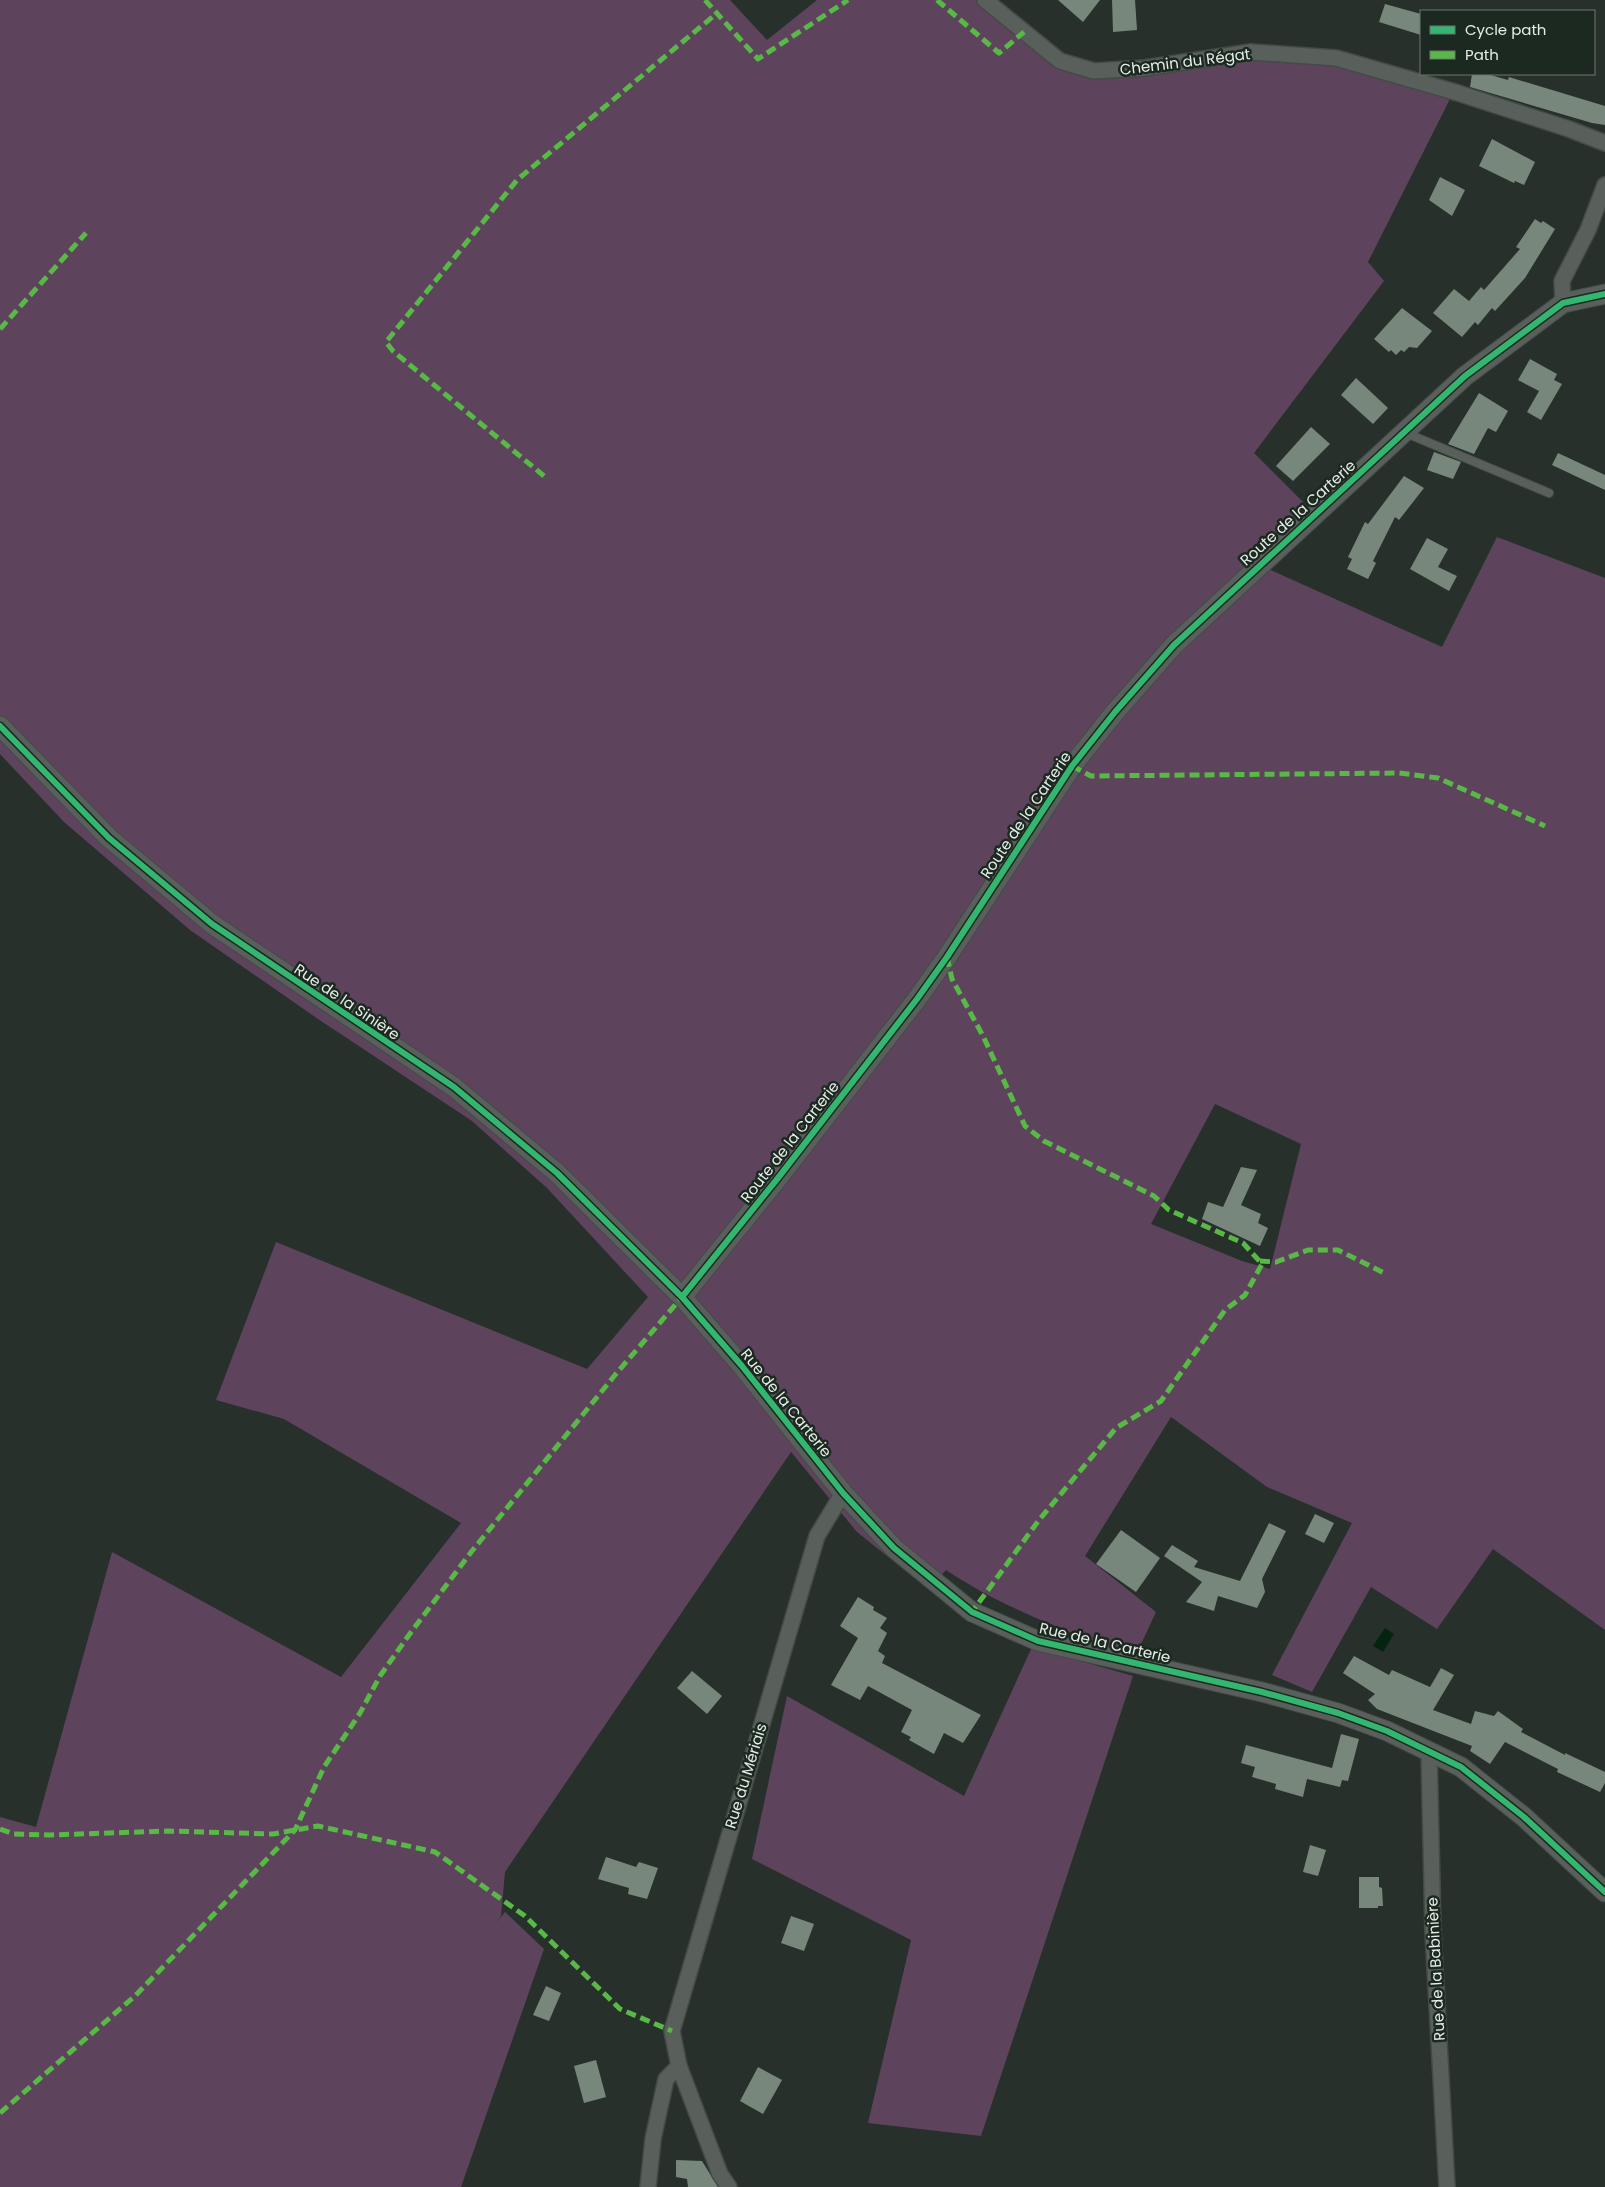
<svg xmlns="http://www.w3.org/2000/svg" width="1605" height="2187" font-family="Poppins,sans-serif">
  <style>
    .green { fill: #5d445c; fill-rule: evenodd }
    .water { fill: #042412 }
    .building { fill: #77877c }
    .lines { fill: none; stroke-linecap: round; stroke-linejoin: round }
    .service-casing { stroke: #444b46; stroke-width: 10 }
    .minor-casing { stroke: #444b46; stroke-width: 18 }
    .tertiary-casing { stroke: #444b46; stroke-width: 21 }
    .service { stroke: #595f5b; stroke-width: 8 }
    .minor { stroke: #595f5b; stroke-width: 15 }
    .tertiary { stroke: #595f5b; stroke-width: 19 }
    .quiet { stroke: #58b947; stroke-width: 5; stroke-dasharray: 10 5; stroke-linecap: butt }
    .cycleway-casing { stroke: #1c2920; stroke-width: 9 }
    .cycleway { stroke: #33b770; stroke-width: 6 }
    .labels { text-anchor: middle; stroke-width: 5; stroke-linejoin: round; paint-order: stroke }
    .street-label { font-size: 15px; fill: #e4ede7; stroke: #1c2920 }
  </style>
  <rect width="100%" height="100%" fill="#28302b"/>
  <g class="green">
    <path d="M0,0H730L767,40L817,0H976L1013,33L1055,61L1098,74L1276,58L1338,65L1450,99L1368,262L1384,281L1254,453L1308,507L1266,568L1442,647L1497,537L1605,578V1630L1493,1549L1437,1629L1371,1587L1312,1692L1272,1675L1352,1523L1267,1487L1171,1417L1085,1556L1156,1612L1135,1657C1070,1632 1004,1609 946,1570L928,1589L857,1532L791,1452L505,1872L501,1916L496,1923L505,1912L544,1949L461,2187H0V1817L36,1827L112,1552L341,1677L461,1523L284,1419L216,1400L276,1242L587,1369L648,1297L547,1188L472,1121L318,1019L190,930L64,822L0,754ZM1215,1104L1301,1144L1270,1269L1242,1261L1151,1224Z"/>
    <polygon points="1032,1647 1133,1676 981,2136 868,2123 911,1940 752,1859 787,1696 964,1796"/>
  </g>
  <polygon class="water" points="1385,1628 1394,1634 1383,1652 1373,1646"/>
  <g class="building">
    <polygon points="1058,0 1100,0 1083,22"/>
    <polygon points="1112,0 1135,0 1137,30 1113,32"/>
    <polygon points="1385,4 1421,14 1421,35 1379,22"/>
    <polygon points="1472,74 1487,74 1508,80 1509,77 1605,106 1605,125 1592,123 1470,87"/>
    <polygon points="1492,139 1535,162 1524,185 1515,181 1514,183 1479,166"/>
    <polygon points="1440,177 1465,190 1452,216 1429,200"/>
    <polygon points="1535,219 1541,223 1543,221 1555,229 1525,278 1495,311 1492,308 1478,325 1475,322 1462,337 1433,313 1454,289 1469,301 1481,287 1484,290 1520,249 1516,247"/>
    <polygon points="1402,308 1432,331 1417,348 1409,347 1404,352 1401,350 1396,355 1391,350 1389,352 1374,339"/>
    <polygon points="1530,359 1557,374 1554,380 1562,384 1541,420 1527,412 1539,391 1518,380"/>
    <polygon points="1356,378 1388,408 1373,424 1341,395"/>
    <polygon points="1479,393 1508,411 1496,432 1488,428 1474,454 1448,444"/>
    <polygon points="1311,427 1330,444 1293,481 1276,466"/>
    <polygon points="1434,452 1461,462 1453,479 1427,470"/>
    <polygon points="1558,453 1605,475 1605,490 1552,465"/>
    <polygon points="1404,476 1424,488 1399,520 1395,517 1373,561 1376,563 1368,579 1347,569 1352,559 1348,557 1365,522 1368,524"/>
    <polygon points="1427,538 1448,549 1438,567 1457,576 1449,591 1410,569"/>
    <polygon points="1241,1167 1257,1170 1241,1205 1261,1214 1258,1223 1268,1228 1260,1246 1202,1219 1208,1202 1223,1207"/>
    <polygon points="1315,1514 1334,1523 1324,1543 1305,1534"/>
    <polygon points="1269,1523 1286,1531 1262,1579 1265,1592 1257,1608 1218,1596 1214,1611 1186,1602 1202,1582 1164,1556 1172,1545 1198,1561 1194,1567 1240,1581"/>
    <polygon points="1121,1530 1160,1558 1136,1592 1096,1564"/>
    <polygon points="858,1597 874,1607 873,1610 887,1618 880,1628 887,1633 878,1651 885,1656 882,1663 981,1715 963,1743 944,1733 934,1754 909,1740 911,1737 901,1732 912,1710 868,1686 860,1700 831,1685 858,1638 840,1626"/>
    <polygon points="1354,1656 1389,1675 1392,1670 1430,1687 1441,1668 1454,1675 1433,1710 1471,1724 1475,1711 1494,1716 1498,1711 1523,1729 1521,1732 1565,1755 1565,1753 1605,1772 1605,1783 1600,1792 1557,1772 1558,1769 1505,1742 1490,1764 1470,1751 1472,1746 1377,1709 1368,1700 1375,1694 1343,1673"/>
    <polygon points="692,1671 722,1696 707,1714 677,1688"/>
    <polygon points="1341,1734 1359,1739 1348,1781 1342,1780 1340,1787 1307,1779 1303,1797 1275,1789 1276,1784 1252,1777 1255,1767 1241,1763 1246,1745 1332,1768"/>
    <polygon points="1310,1845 1326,1850 1318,1876 1303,1872"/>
    <polygon points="606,1857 636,1867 639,1862 658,1868 647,1899 628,1894 629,1888 598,1879"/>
    <polygon points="1359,1877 1379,1877 1379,1887 1382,1888 1383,1906 1378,1906 1378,1908 1359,1908"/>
    <polygon points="791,1916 814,1924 804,1951 781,1943"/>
    <polygon points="546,1986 561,1993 549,2021 533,2015"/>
    <polygon points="596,2060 606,2097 584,2103 574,2066"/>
    <polygon points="758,2067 782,2080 763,2114 740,2101"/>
    <polygon points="676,2160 702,2161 718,2187 688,2187 687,2179 676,2177"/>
  </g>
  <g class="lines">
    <g class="service-casing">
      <polyline id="service" points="1406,433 1549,493"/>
    </g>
    <g class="minor-casing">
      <g id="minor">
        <polyline points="985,0 1060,61 1094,71 1145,68 1251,52 1336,58 1458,93 1569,129 1605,143"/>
        <polyline points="1563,303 1562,281 1588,230 1605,185"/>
        <polyline points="1429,1751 1433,1931 1447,2187"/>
        <polyline points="679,2066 720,2174 729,2187"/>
        <polyline points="648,2187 653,2139 666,2079 679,2066 672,2031 817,1536 843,1493"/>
      </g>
    </g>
    <g class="tertiary-casing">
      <g id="tertiary">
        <polyline points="0,726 109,838 212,924 454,1087 557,1173 682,1297 742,1366 843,1493 894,1548 972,1612 1038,1641 1262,1692 1338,1713 1387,1731 1461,1767 1524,1817 1605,1892"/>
        <polyline points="682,1297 778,1178 917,999 947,957 1072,766 1115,712 1174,645 1465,376 1563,303 1605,294"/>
      </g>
    </g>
    <use href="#service" class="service"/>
    <use href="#minor" class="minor"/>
    <use href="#tertiary" class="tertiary"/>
    <g class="quiet">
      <polyline points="705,0 758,59 848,0"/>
      <polyline points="937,0 999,53 1024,32"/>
      <polyline points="0,329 86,233"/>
      <polyline points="544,476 393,351 386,342 517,180 716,14"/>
      <polyline points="1072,766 1091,776 1399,773 1438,778 1545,826"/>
      <polyline points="947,957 952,979 983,1036 1025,1126 1044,1141 1154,1196 1169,1210 1243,1243 1262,1264 1245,1295 1225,1310 1161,1401 1116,1428 1039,1520 972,1612"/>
      <polyline points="1260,1261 1276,1262 1308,1250 1338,1250 1384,1273"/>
      <polyline points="0,1829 14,1834 49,1835 168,1831 273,1834 318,1826 435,1852 525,1916 620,2009 672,2031"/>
      <polyline points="0,2113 135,1996 295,1830 324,1767 360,1713 380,1676 409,1635 472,1551 615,1375 682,1297"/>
    </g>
    <g class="cycleway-casing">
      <g id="cycleway">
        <polyline points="0,726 109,838 212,924 454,1087 557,1173 682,1297 742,1366 843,1493 894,1548 972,1612 1038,1641 1262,1692 1338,1713 1387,1731 1461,1767 1524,1817 1605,1892"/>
        <polyline points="682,1297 778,1178 917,999 947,957 1072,766 1115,712 1174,645 1465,376 1563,303 1605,294"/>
      </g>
    </g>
    <use href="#cycleway" class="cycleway"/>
  </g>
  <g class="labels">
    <g class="street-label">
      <text transform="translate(1185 62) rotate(-7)" y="5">Chemin du Régat</text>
      <text transform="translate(1298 513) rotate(-42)" y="5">Route de la Carterie</text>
      <text transform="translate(1026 815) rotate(-56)" y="5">Route de la Carterie</text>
      <text transform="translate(347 1002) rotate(34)" y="5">Rue de la Sinière</text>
      <text transform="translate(790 1142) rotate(-52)" y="5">Route de la Carterie</text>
      <text transform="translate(786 1403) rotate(51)" y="5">Rue de la Carterie</text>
      <text transform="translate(1105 1643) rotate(13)" y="5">Rue de la Carterie</text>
      <text transform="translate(746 1776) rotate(-73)" y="5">Rue du Mériais</text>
      <text transform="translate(1436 1969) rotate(-93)" y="5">Rue de la Babinière</text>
    </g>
  </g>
  <rect x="1420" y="10" width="175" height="65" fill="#1c2920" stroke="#6c7770"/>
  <rect x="1430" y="26" width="25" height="8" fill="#33b770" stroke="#6c7770"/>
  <text x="1465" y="35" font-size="15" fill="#e4ede7">Cycle path</text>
  <rect x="1430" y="51" width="25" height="8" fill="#58b947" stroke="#6c7770"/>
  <text x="1465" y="60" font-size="15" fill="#e4ede7">Path</text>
</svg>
